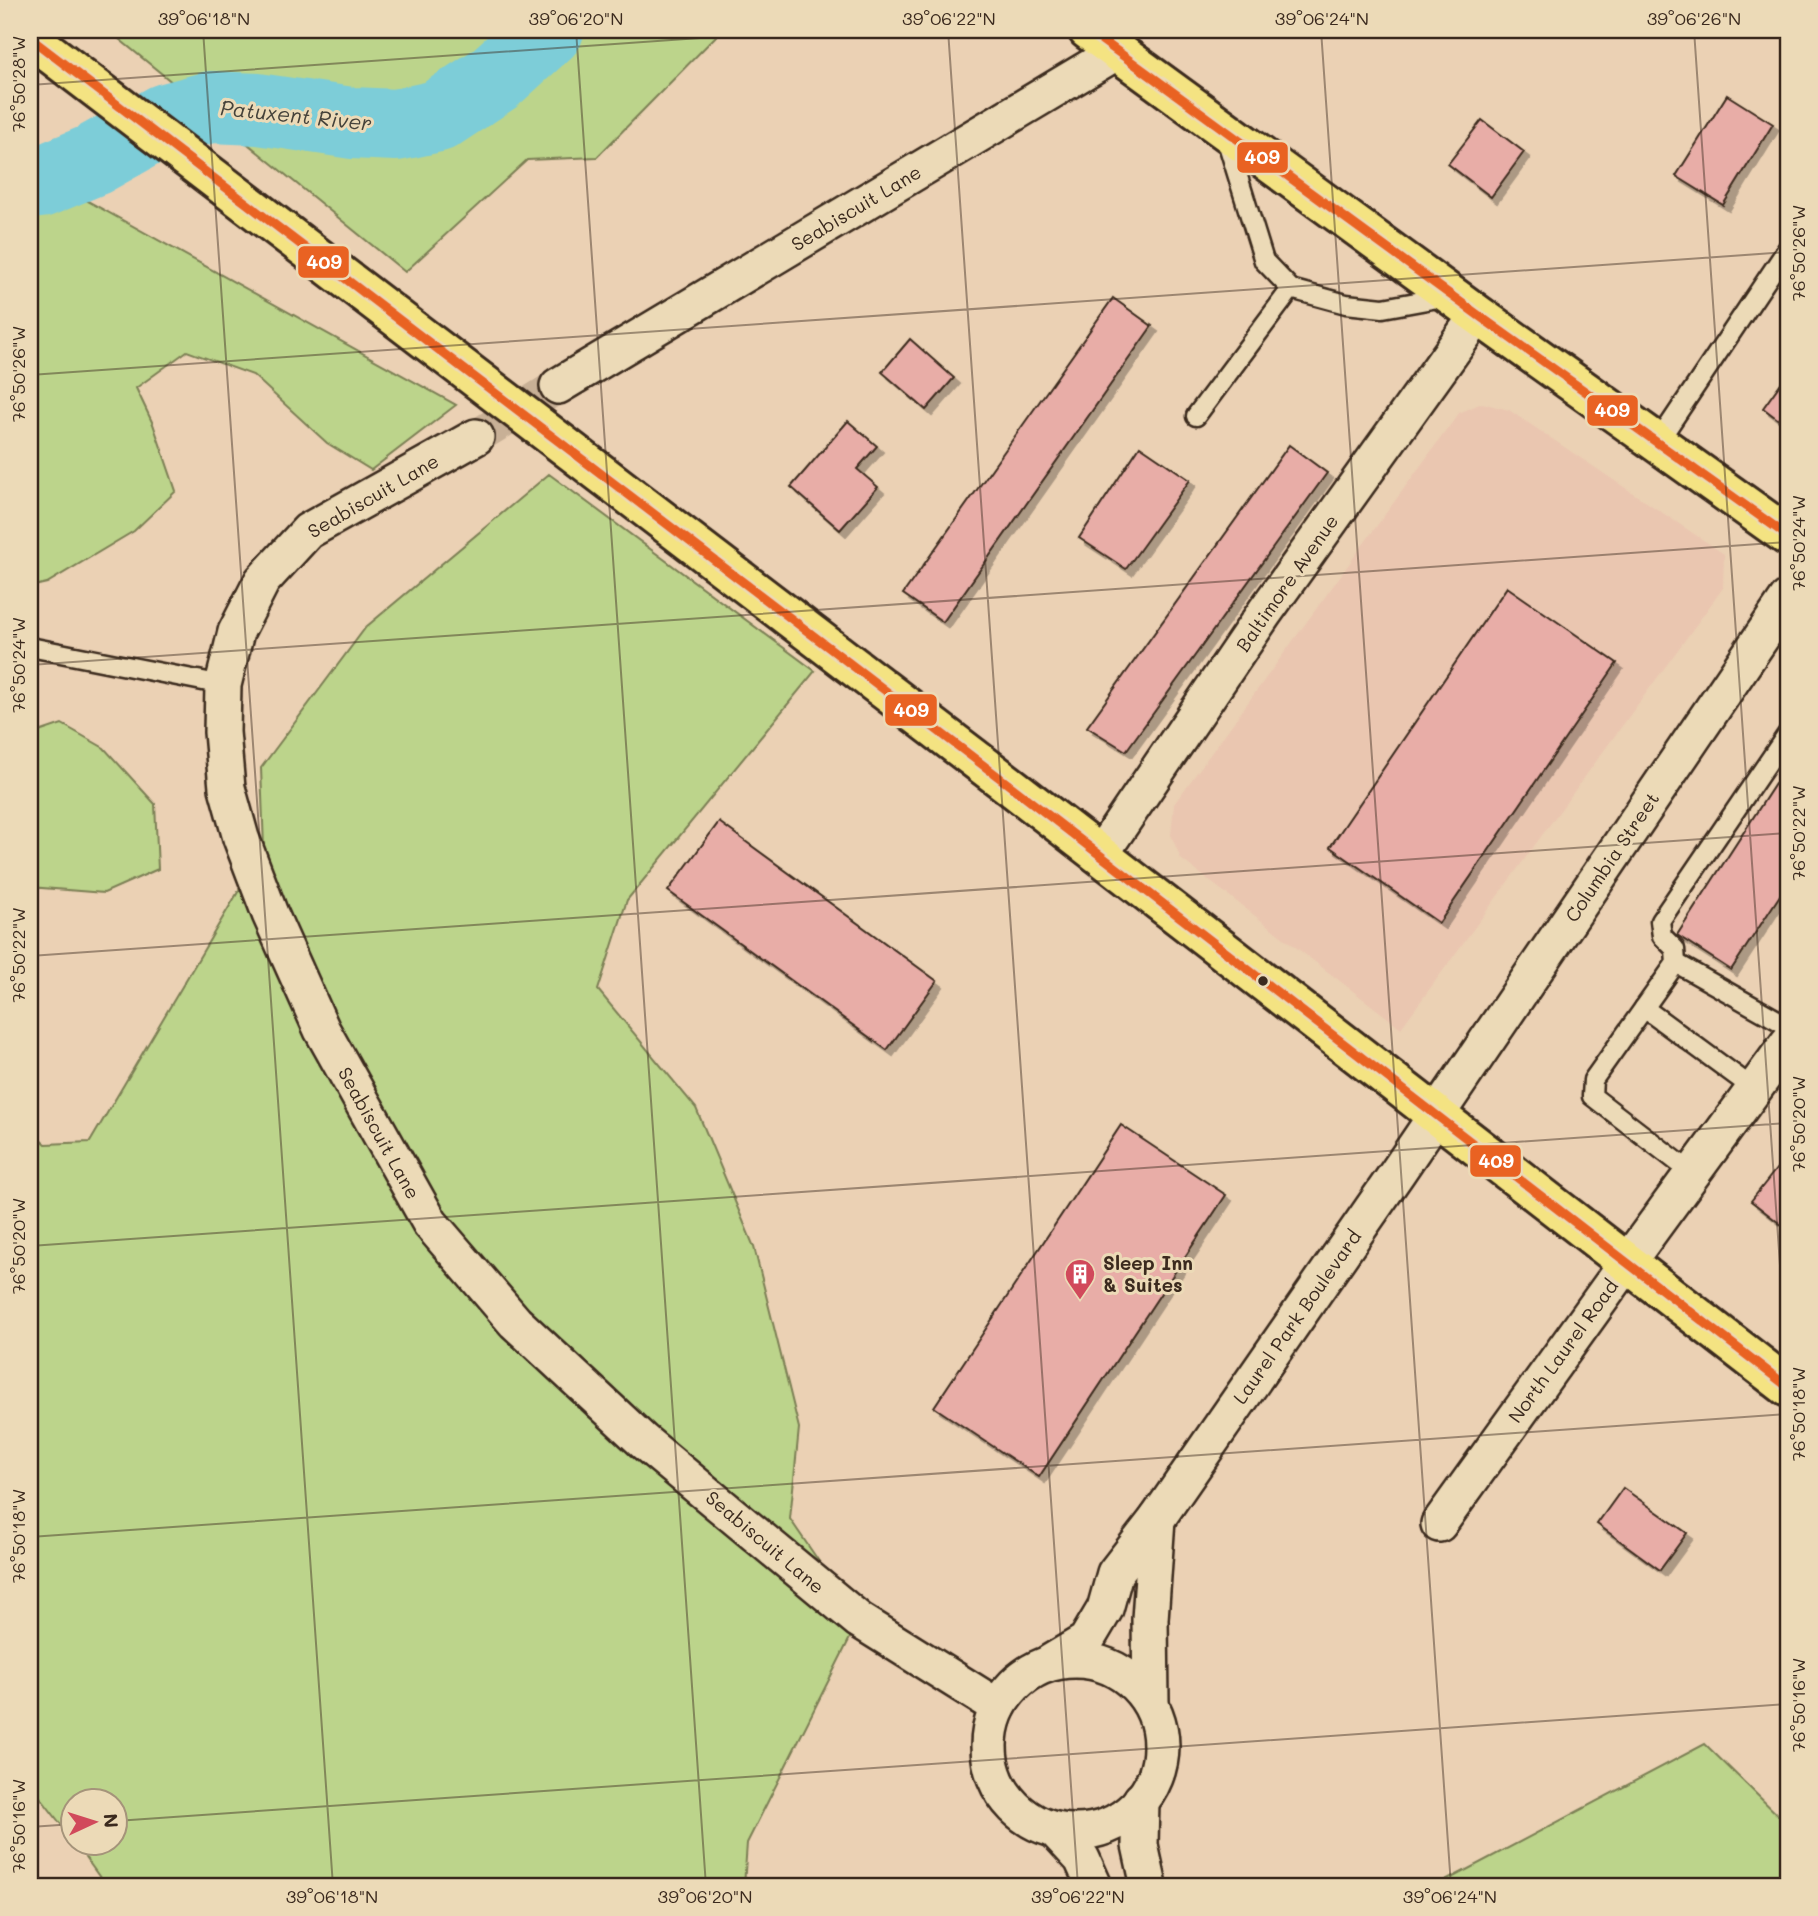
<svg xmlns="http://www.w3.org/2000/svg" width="1818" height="1916" font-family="Mali,sans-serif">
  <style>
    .built { fill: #eac6b0 }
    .green { fill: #bcd48b; stroke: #7c7f54; stroke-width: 2 }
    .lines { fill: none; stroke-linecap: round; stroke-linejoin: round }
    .river { stroke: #7dcdd8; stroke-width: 72 }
    .building { fill: #e8ada7; stroke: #3b2a1e; stroke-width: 2; filter: url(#shadow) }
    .street-tunnel { stroke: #c8b096; stroke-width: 35; stroke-dasharray: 35 18; stroke-linecap: butt }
    .lane-casing { stroke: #3b2a1e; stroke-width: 23 }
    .street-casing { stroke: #3b2a1e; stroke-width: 40 }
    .primary-casing { stroke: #3b2a1e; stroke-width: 44 }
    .lane { stroke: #ecdab7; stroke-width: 18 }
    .street { stroke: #ecdab7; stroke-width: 35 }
    .primary { stroke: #f4e382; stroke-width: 38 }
    .bus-1-casing { stroke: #ecdab7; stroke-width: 14 }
    .bus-1 { stroke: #e96222; stroke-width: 9 }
    .ticks { fill: none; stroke: #3b2a1e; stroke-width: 2; stroke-opacity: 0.45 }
    .bus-dot { fill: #3b2a1e; stroke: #ecdab7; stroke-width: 2.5 }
    .labels { text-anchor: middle; stroke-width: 6; stroke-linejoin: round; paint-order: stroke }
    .street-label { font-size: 19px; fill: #3b2a1e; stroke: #ecdab7 }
    .poi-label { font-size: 19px; font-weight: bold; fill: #3b2a1e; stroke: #ecdab7; text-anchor: start }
    .water-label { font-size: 21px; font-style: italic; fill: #45423a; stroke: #ecdab7 }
    .line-badge { stroke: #ecdab7; stroke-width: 2.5 }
    .badge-label { font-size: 19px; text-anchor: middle; font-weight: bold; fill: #fff }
    .neatline { fill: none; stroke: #3b2a1e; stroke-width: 2.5 }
    .ticks-label { font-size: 18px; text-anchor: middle; fill: #3b2a1e }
  </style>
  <defs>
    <filter id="shadow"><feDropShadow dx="6" dy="6" stdDeviation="0" flood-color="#0004"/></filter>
  </defs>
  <rect width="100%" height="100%" fill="#ebd1b4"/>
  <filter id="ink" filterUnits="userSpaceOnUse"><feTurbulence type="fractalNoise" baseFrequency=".0143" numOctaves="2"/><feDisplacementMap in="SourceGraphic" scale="14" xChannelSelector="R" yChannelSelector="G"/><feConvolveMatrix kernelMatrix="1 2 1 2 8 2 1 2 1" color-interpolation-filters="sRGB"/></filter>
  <g filter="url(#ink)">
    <polygon class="built" points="1482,403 1509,410 1724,554 1723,588 1401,1028 1181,859 1171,835 1174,804 1459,413"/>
    <g class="green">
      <polygon points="108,30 722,30 597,157 527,160 405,272"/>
      <polygon points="30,169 456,405 371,470 327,443 253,375 187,351 136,388 153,424 176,491 134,531 47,583 30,587"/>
      <polygon points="549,474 815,671 627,900 598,990 696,1108 754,1247 799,1428 790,1519 859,1620 747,1843 744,1886 106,1886 75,1843 116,1842 116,1800 74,1800 73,1840 30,1784 30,1130 46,1144 90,1142 264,848 261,768 366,627"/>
      <polygon points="62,724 104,748 155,804 158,869 104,893 30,887 30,735"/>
      <polygon points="1705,1744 1788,1825 1788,1886 1436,1886"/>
    </g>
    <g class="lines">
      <polyline class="river" points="30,183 40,182 93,160 166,119 211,107 258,109 352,123 396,125 438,116 494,79 548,30"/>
    </g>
    <g class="building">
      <polygon points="1727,95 1773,124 1723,205 1676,176"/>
      <polygon points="1482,120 1524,152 1491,197 1448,164"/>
      <polygon points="1113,298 1152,326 943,622 903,594"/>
      <polygon points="910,339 954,378 926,410 882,372"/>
      <polygon points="1788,373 1788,427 1763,408"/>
      <polygon points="848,421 877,446 857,469 878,487 840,530 791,487"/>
      <polygon points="1289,445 1327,473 1126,751 1087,727"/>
      <polygon points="1140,446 1190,480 1126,569 1079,538"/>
      <polygon points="1507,587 1617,663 1439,923 1330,847"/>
      <polygon points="1775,784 1788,793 1788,883 1731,970 1677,935"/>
      <polygon points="719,822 937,981 887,1050 668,891"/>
      <polygon points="1121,1125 1226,1195 1039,1477 934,1407"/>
      <polygon points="1788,1154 1788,1230 1751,1201"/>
      <polygon points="1623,1488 1687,1533 1660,1570 1597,1524"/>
    </g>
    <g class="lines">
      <polyline class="street-tunnel" points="476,437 558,386"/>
      <g class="lane-casing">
        <g id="lane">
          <polyline points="1226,138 1264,261 1291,289 1346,304 1383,308 1449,296"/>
          <polyline points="1196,416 1291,289"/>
          <polyline points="1658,442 1788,248"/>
          <polyline points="30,647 223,685"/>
          <polyline points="1676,963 1788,1026"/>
          <polyline points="1644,1008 1754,1089"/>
          <polyline points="1692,1173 1592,1096 1593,1080 1676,963 1675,949 1662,936 1660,921 1788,733"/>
        </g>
      </g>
      <g class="street-casing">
        <g id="street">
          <polyline points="558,386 1118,51"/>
          <polyline points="476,437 308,531 262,581 236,632 223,685 222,732 227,788 241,838 270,914 322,1030 430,1223 515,1322 643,1441 859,1620 998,1707"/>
          <polyline points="1100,855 1265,612 1478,315"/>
          <polyline points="1439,1524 1626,1264 1788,1043"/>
          <circle cx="1075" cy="1746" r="86"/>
          <polyline points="1051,1662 1086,1641 1105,1609 1115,1573 1157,1519 1397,1173 1788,598"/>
          <polyline points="1151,1703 1150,1619 1157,1519"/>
          <polyline points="1141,1800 1140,1845 1149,1886"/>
          <polyline points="1057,1832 1082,1859 1094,1886"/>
        </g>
      </g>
      <g class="primary-casing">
        <g id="primary">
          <polyline points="1088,30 1478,315 1788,536"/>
          <polyline points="30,38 1017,791 1788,1387"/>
        </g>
      </g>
      <use href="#lane" class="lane"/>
      <use href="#street" class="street"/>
      <use href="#primary" class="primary"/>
      <g class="bus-1-casing">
        <g id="bus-1">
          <polyline points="1088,30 1478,315 1788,536"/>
          <polyline points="30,38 1017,791 1788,1387"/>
        </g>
      </g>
      <use href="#bus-1" class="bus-1"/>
    </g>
  </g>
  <path class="ticks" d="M203,30L333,1886M576,30L706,1886M948,30L1078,1886M1321,30L1451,1886M1694,30L1788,1380M30,85L815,30M30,375L1788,252M30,665L1788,542M30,956L1788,833M30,1246L1788,1123M30,1537L1788,1414M116,1821L1788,1704M30,1827L74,1824"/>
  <defs>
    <g id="building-pin" transform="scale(1.575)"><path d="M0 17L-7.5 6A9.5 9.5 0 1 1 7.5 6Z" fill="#d1495b" stroke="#ecdab7"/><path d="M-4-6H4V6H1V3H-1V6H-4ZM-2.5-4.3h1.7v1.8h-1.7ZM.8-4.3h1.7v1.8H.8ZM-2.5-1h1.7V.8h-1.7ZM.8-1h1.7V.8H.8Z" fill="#fff"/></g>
  </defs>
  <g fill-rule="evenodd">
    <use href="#building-pin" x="1080" y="1274"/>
  </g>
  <circle class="bus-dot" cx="1263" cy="981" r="6"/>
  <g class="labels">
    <g class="street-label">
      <text transform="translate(856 208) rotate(-31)" y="7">Seabiscuit Lane</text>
      <text transform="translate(373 496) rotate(-30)" y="7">Seabiscuit Lane</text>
      <text transform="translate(1287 583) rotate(-55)" y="7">Baltimore Avenue</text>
      <text transform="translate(1612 857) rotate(-56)" y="7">Columbia Street</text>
      <text transform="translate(379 1133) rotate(61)" y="7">Seabiscuit Lane</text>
      <text transform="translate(1297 1317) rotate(-55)" y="7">Laurel Park Boulevard</text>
      <text transform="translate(1563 1351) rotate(-54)" y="7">North Laurel Road</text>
      <text transform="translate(765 1542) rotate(40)" y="7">Seabiscuit Lane</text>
    </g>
    <g class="poi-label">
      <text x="1103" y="1270">Sleep Inn<tspan x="1103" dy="22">&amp; Suites</tspan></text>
    </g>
    <g class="water-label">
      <text transform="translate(296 116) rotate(6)" y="7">Patuxent River</text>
    </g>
  </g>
  <g class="line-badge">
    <rect x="1236" y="141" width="53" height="33" rx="7" fill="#e96222"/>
    <rect x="297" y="245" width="53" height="34" rx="7" fill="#e96222"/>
    <rect x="1586" y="394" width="53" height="33" rx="7" fill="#e96222"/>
    <rect x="884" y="693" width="54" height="34" rx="7" fill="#e96222"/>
    <rect x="1469" y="1144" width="53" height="34" rx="7" fill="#e96222"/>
  </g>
  <g class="badge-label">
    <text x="1262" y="164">409</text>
    <text x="324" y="269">409</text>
    <text x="1612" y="417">409</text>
    <text x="911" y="717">409</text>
    <text x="1496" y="1168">409</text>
  </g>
  <rect width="1818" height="1916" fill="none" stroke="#ecdab7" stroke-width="77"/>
  <g transform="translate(94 1822) rotate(86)"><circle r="33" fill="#ecdab7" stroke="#a5947a" stroke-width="2"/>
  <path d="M0-5L12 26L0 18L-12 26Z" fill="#d1495b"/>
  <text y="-10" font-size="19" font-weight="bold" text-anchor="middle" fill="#3b2a1e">N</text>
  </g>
  <rect x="38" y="38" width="1742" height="1840" class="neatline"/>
  <g class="ticks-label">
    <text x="204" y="25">39°06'18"N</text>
    <text x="576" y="25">39°06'20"N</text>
    <text x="949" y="25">39°06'22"N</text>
    <text x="1322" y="25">39°06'24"N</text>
    <text x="1694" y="25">39°06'26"N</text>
    <text transform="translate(19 84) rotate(-90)" y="6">76°50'28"W</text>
    <text transform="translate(1799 253) rotate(-90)" y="6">76°50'26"W</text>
    <text transform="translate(19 374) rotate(-90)" y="6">76°50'26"W</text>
    <text transform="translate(1799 543) rotate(-90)" y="6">76°50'24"W</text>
    <text transform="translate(19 665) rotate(-90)" y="6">76°50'24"W</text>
    <text transform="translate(1799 833) rotate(-90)" y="6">76°50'22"W</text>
    <text transform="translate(19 955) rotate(-90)" y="6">76°50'22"W</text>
    <text transform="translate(1799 1124) rotate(-90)" y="6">76°50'20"W</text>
    <text transform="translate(19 1246) rotate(-90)" y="6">76°50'20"W</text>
    <text transform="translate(1799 1414) rotate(-90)" y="6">76°50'18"W</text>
    <text transform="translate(19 1536) rotate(-90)" y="6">76°50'18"W</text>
    <text transform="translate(1799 1705) rotate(-90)" y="6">76°50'16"W</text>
    <text transform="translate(19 1826) rotate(-90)" y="6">76°50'16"W</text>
    <text x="332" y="1903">39°06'18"N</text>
    <text x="705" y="1903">39°06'20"N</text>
    <text x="1078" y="1903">39°06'22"N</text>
    <text x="1450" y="1903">39°06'24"N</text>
  </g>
</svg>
